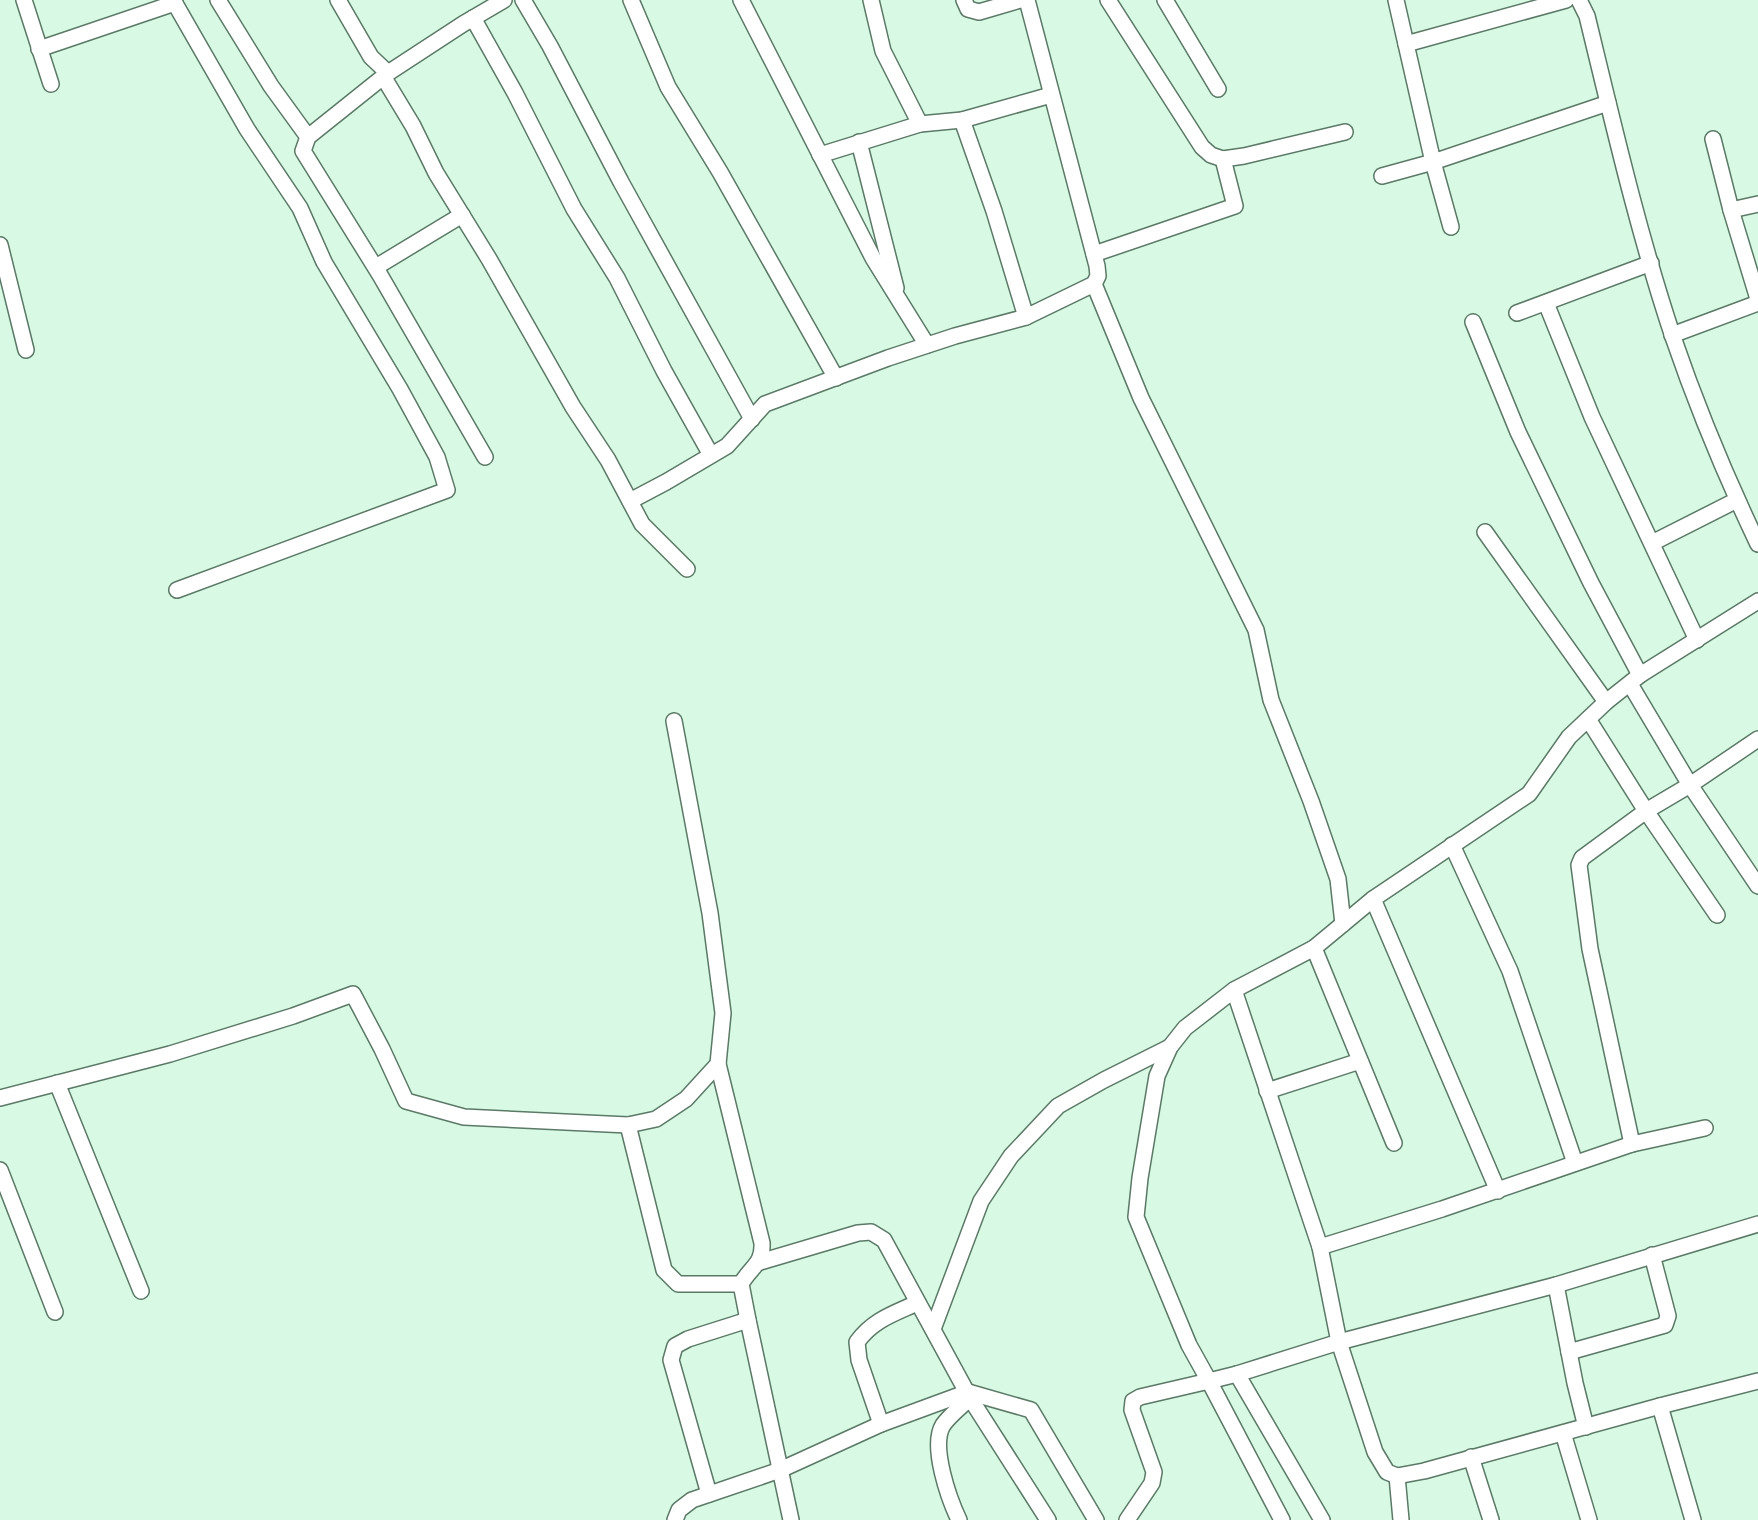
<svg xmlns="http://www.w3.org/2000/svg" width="1758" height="1520" font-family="Arial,sans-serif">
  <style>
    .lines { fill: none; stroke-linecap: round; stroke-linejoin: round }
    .minor-casing { stroke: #5a7966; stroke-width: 18 }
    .minor { stroke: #fff; stroke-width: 15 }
  </style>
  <rect width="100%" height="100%" fill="#d8f9e4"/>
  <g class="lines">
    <g class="minor-casing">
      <g id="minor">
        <polyline points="24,0 51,84"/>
        <polyline points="173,0 247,129 300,208 324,262 400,389 437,457 447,490 177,590"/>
        <polyline points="218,0 271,86 308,137"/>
        <polyline points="338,0 371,57 388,73"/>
        <polyline points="523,0 550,46 621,182 752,419"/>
        <polyline points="631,0 668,87 720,172 836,378"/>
        <polyline points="741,0 873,258 927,345"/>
        <polyline points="871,0 883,51 920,124"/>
        <polyline points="964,0 968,9 979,12 1020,0"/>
        <polyline points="1108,0 1202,147 1211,155 1223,159 1244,156 1345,132"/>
        <polyline points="1165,0 1218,89"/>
        <polyline points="1396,0 1406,44 1566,0"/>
        <path d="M1579,0L1587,16C1613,123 1638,232 1673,337C1697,407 1726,477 1758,544"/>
        <polyline points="473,18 515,93 574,209 617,278 664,371 711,455"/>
        <polyline points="1406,44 1433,162 1608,103"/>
        <polyline points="39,49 175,3"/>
        <polyline points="384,78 413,126 436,173 489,259 573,407 608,460 642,524 687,569"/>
        <polyline points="962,120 994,211 1026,317"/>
        <polyline points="1713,139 1731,210 1758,299"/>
        <polyline points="859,142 896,288"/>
        <polyline points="820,155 920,124 962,120 1051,95"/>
        <polyline points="1382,176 1433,162 1451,227"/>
        <polyline points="1731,210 1758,204"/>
        <polyline points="0,245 26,350"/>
        <polyline points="1094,254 1235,206 1223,159"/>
        <polyline points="376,267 462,215"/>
        <polyline points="1094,284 1141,398 1256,630 1271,700 1311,801 1338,879 1343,924"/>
        <polyline points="1546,303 1592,417 1697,640"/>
        <polyline points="1517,313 1651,263"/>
        <polyline points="1473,322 1518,432 1591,583 1640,675"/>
        <polyline points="1672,335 1758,303"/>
        <polyline points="485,457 380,275 303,151 308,137 388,73 463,24 504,0"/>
        <polyline points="630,501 666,482 727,446 765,404 888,358 955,336 1026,317 1094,284 1098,276 1097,266 1027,0"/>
        <polyline points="1485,532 1606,702"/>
        <polyline points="1652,543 1737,500"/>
        <polyline points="1758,601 1640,675 1606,702 1569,737 1529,794 1373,899 1314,948 1234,990 1185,1028 1170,1047 1157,1076 1140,1178 1136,1217 1189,1345 1209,1381 1237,1374 1339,1342 1556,1285 1758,1224"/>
        <polyline points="1630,684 1690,785 1758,886"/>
        <polyline points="1588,719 1646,811 1717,915"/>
        <polyline points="1452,845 1510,971 1575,1163"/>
        <polyline points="1373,899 1498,1191"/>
        <polyline points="1314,948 1394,1143"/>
        <polyline points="1234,990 1320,1247 1339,1342 1375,1452 1387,1472 1397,1476 1424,1471 1660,1406 1758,1381"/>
        <path d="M718,1064L762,1243C763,1265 751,1266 741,1284L748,1320L791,1520"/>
        <polyline points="57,1083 141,1291"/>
        <polyline points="1267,1091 1360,1061"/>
        <polyline points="0,1098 170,1054 293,1016 353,994 382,1049 406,1101 464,1117 628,1125 656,1119 686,1099 718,1064 723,1013 710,913 674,721"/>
        <polyline points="628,1125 664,1270 678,1284 741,1284"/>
        <polyline points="1632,1144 1590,949 1579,865 1582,858 1646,811 1690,785 1758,739"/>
        <polyline points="0,1170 55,1312"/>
        <polyline points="1320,1247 1442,1209 1632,1144 1705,1128"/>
        <polyline points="760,1262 858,1233 871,1232 884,1240 970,1398 1048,1520"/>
        <polyline points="1556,1285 1575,1383 1586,1427"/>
        <polyline points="933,1329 981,1201 1011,1156 1058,1106 1104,1080 1170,1047"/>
        <polyline points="1569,1352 1665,1325 1668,1316 1652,1255"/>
        <polyline points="1237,1374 1322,1520"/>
        <polyline points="1660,1406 1693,1520"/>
        <path d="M881,1424L859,1360L857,1342C873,1320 893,1314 917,1303"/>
        <polyline points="1563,1433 1589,1520"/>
        <polyline points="1471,1457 1491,1520"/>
        <polyline points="1397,1476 1401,1520"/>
        <polyline points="709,1494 671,1360 675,1346 688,1339 748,1320"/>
        <polyline points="675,1520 679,1510 692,1500 780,1470 881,1424 968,1392 1031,1410 1096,1520"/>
        <path d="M959,1520C949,1499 930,1446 943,1425C950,1415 962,1406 970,1398"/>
        <polyline points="1127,1520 1152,1483 1154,1472 1132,1410 1133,1401 1140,1397 1209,1381 1282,1520"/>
      </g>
    </g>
    <use href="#minor" class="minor"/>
  </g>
</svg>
